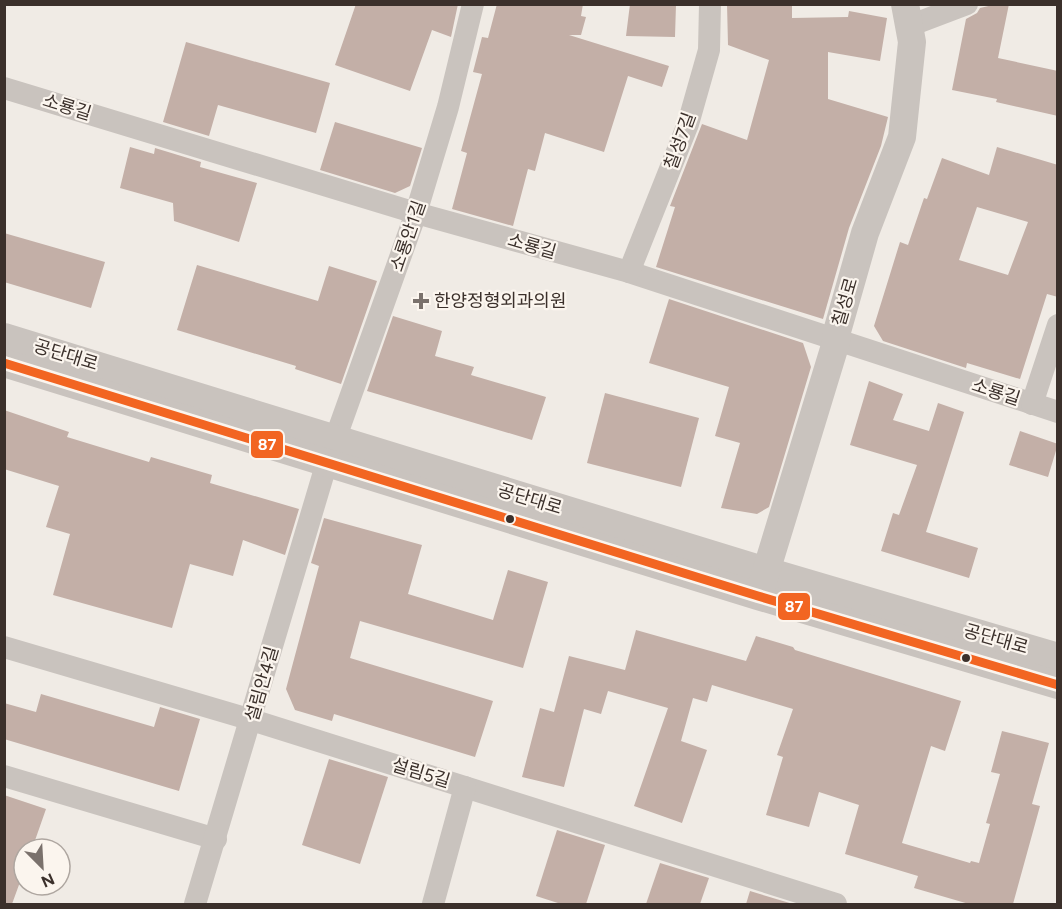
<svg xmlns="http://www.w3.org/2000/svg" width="1062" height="909" font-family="Figtree,'Noto Sans KR',sans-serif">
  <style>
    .building { fill: #c3afa7; fill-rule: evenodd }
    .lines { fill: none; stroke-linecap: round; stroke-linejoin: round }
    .minor { stroke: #c9c3be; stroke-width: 22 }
    .tertiary { stroke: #c9c3be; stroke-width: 28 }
    .bus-1-casing { stroke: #fbf5ee; stroke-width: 14 }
    .bus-1 { stroke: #f26522; stroke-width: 9 }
    .poi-dot { fill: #7a716c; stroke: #fbf5ee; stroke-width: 2 }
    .bus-dot { fill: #3b302b; stroke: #fbf5ee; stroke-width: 2 }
    .labels { text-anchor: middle; stroke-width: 4.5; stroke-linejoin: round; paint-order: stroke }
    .street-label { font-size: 18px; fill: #3b302b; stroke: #fbf5ee }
    .poi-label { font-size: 18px; fill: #3b302b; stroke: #fbf5ee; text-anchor: start }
    .line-badge { stroke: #fbf5ee; stroke-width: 2 }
    .badge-label { font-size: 16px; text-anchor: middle; font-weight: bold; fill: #fff }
  </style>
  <rect width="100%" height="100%" fill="#f0ebe5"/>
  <g class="building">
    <polygon points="356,4 458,4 451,37 432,30 410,91 335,65"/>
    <polygon points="497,4 583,4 581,16 586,17 581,35 569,35 669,66 662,87 628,76 604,152 545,133 535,171 528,169 513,226 452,209 467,153 461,151 482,74 473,72 482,37 488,38"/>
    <polygon points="630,4 676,4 675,37 626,36"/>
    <polygon points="727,4 792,4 792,18 848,17 849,11 887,18 880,61 828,52 828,99 888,117 881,146 849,228 823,319 656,267 675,207 670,206 702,124 747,140 769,60 728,45"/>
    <polygon points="997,4 1009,4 998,58 1058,71 1058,116 996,102 997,99 952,90 966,19 977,13 980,8"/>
    <polygon points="186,42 330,83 316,133 218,105 209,136 163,122"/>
    <polygon points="335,122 422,148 410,186 395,193 320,170"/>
    <polygon points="130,147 154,154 155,148 201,162 200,167 257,183 239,242 174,221 173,203 120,188"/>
    <path d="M997,147L1058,165V297L1047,294L1020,379L967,363L966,368L883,341L874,326L900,242L908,245L924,198L927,199L942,158L989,175ZM977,207L1028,222L1008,275L959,260Z"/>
    <polygon points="4,233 105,262 91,308 4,282"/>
    <polygon points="197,265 318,301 329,266 377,281 341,384 295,369 296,366 177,330"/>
    <polygon points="669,299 803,343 811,367 769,507 757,514 721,508 740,443 715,436 729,387 649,363"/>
    <polygon points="393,316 442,331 435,356 474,367 471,375 546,397 532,440 367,391"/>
    <polygon points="869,381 903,394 893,420 929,431 938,403 964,412 926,532 978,548 969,578 881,551 893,513 899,515 917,465 850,445"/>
    <polygon points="605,393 699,418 681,487 587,463"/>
    <polygon points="4,410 69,432 67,437 149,462 151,457 212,475 210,483 299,509 285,555 243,540 233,576 190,564 172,628 53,595 70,534 46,527 59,486 4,469"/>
    <polygon points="1020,431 1058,444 1048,477 1009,465"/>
    <polygon points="324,518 422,545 408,594 493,620 508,570 548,582 523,668 360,621 350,658 493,701 475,757 334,714 332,721 295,710 286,689 319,566 311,563"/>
    <polygon points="636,630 746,661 756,636 793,647 795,650 961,701 945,751 931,746 902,843 970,863 971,861 979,863 990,824 986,823 1000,774 991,772 1002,731 1049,743 1032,804 1040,806 1013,904 969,904 914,888 918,876 845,854 859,805 819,792 809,827 766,815 783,757 777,755 793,709 712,685 707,702 693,698 681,741 707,750 682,823 634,806 668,708 608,691 601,714 584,709 564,787 522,777 540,708 554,712 569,656 625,670"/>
    <polygon points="41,694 154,727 160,707 200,719 179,791 4,739 4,703 36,712"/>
    <polygon points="329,759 388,777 360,864 302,845"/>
    <polygon points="4,795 46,809 32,849 24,849 24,871 12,904 4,904"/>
    <polygon points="557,830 605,845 586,904 561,904 536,896"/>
    <polygon points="660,863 709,878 700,904 646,904"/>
    <polygon points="750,891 793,904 746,904"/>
  </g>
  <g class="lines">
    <g class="minor">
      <polyline points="909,26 967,4"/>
      <polyline points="4,88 416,213 629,272 1058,412"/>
      <polyline points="629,272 688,124 709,50 710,4"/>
      <polyline points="1032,404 1058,325"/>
      <polyline points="4,647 252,720 836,904"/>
      <polyline points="4,776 216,839"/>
      <polyline points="195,904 327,462 416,213 448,107 473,4"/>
      <polyline points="433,904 465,787"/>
    </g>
    <g class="tertiary">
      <polyline points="4,337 766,571 1058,657"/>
      <polyline points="4,363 758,596 1058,685"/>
      <polyline points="761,588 837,339 836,335 865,233 902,137 912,42 905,4"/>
    </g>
    <g class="bus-1-casing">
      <polyline id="bus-1" points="4,363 758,596 1058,685"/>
    </g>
    <use href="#bus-1" class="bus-1"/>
  </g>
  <path class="poi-dot" d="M418 292h6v6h6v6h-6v6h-6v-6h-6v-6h6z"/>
  <g class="bus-dot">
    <circle cx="510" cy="519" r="5"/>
    <circle cx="966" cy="658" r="5"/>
  </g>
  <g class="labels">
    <g class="street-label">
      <text transform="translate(67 107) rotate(17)" y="6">소룡길</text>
      <text transform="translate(680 141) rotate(-70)" y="6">칠성7길</text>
      <text transform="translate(408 236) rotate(-71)" y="6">소룡안1길</text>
      <text transform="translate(532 246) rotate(16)" y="6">소룡길</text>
      <text transform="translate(845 302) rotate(-74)" y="6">칠성로</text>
      <text transform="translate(66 355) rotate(17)" y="6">공단대로</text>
      <text transform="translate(996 392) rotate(18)" y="6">소룡길</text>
      <text transform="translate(530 499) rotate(17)" y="6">공단대로</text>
      <text transform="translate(996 639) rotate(16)" y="6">공단대로</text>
      <text transform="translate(262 684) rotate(-74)" y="6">설림안4길</text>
      <text transform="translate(421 773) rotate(17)" y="6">설림5길</text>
    </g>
    <g class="poi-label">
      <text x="434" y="307">한양정형외과의원</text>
    </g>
  </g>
  <g class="line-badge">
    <rect x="250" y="430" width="34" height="29" rx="6" fill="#f26522"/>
    <rect x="777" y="592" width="34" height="29" rx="6" fill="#f26522"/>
  </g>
  <g class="badge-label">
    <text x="267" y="450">87</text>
    <text x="794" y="612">87</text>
  </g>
  <rect width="1062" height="909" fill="none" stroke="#3b302b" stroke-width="12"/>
  <g transform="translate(42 867) rotate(156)"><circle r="28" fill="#fbf5ee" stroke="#aea6a0" stroke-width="1.5"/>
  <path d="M0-4.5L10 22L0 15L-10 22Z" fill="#7a716c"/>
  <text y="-9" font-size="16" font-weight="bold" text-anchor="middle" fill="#3b302b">N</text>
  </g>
</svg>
